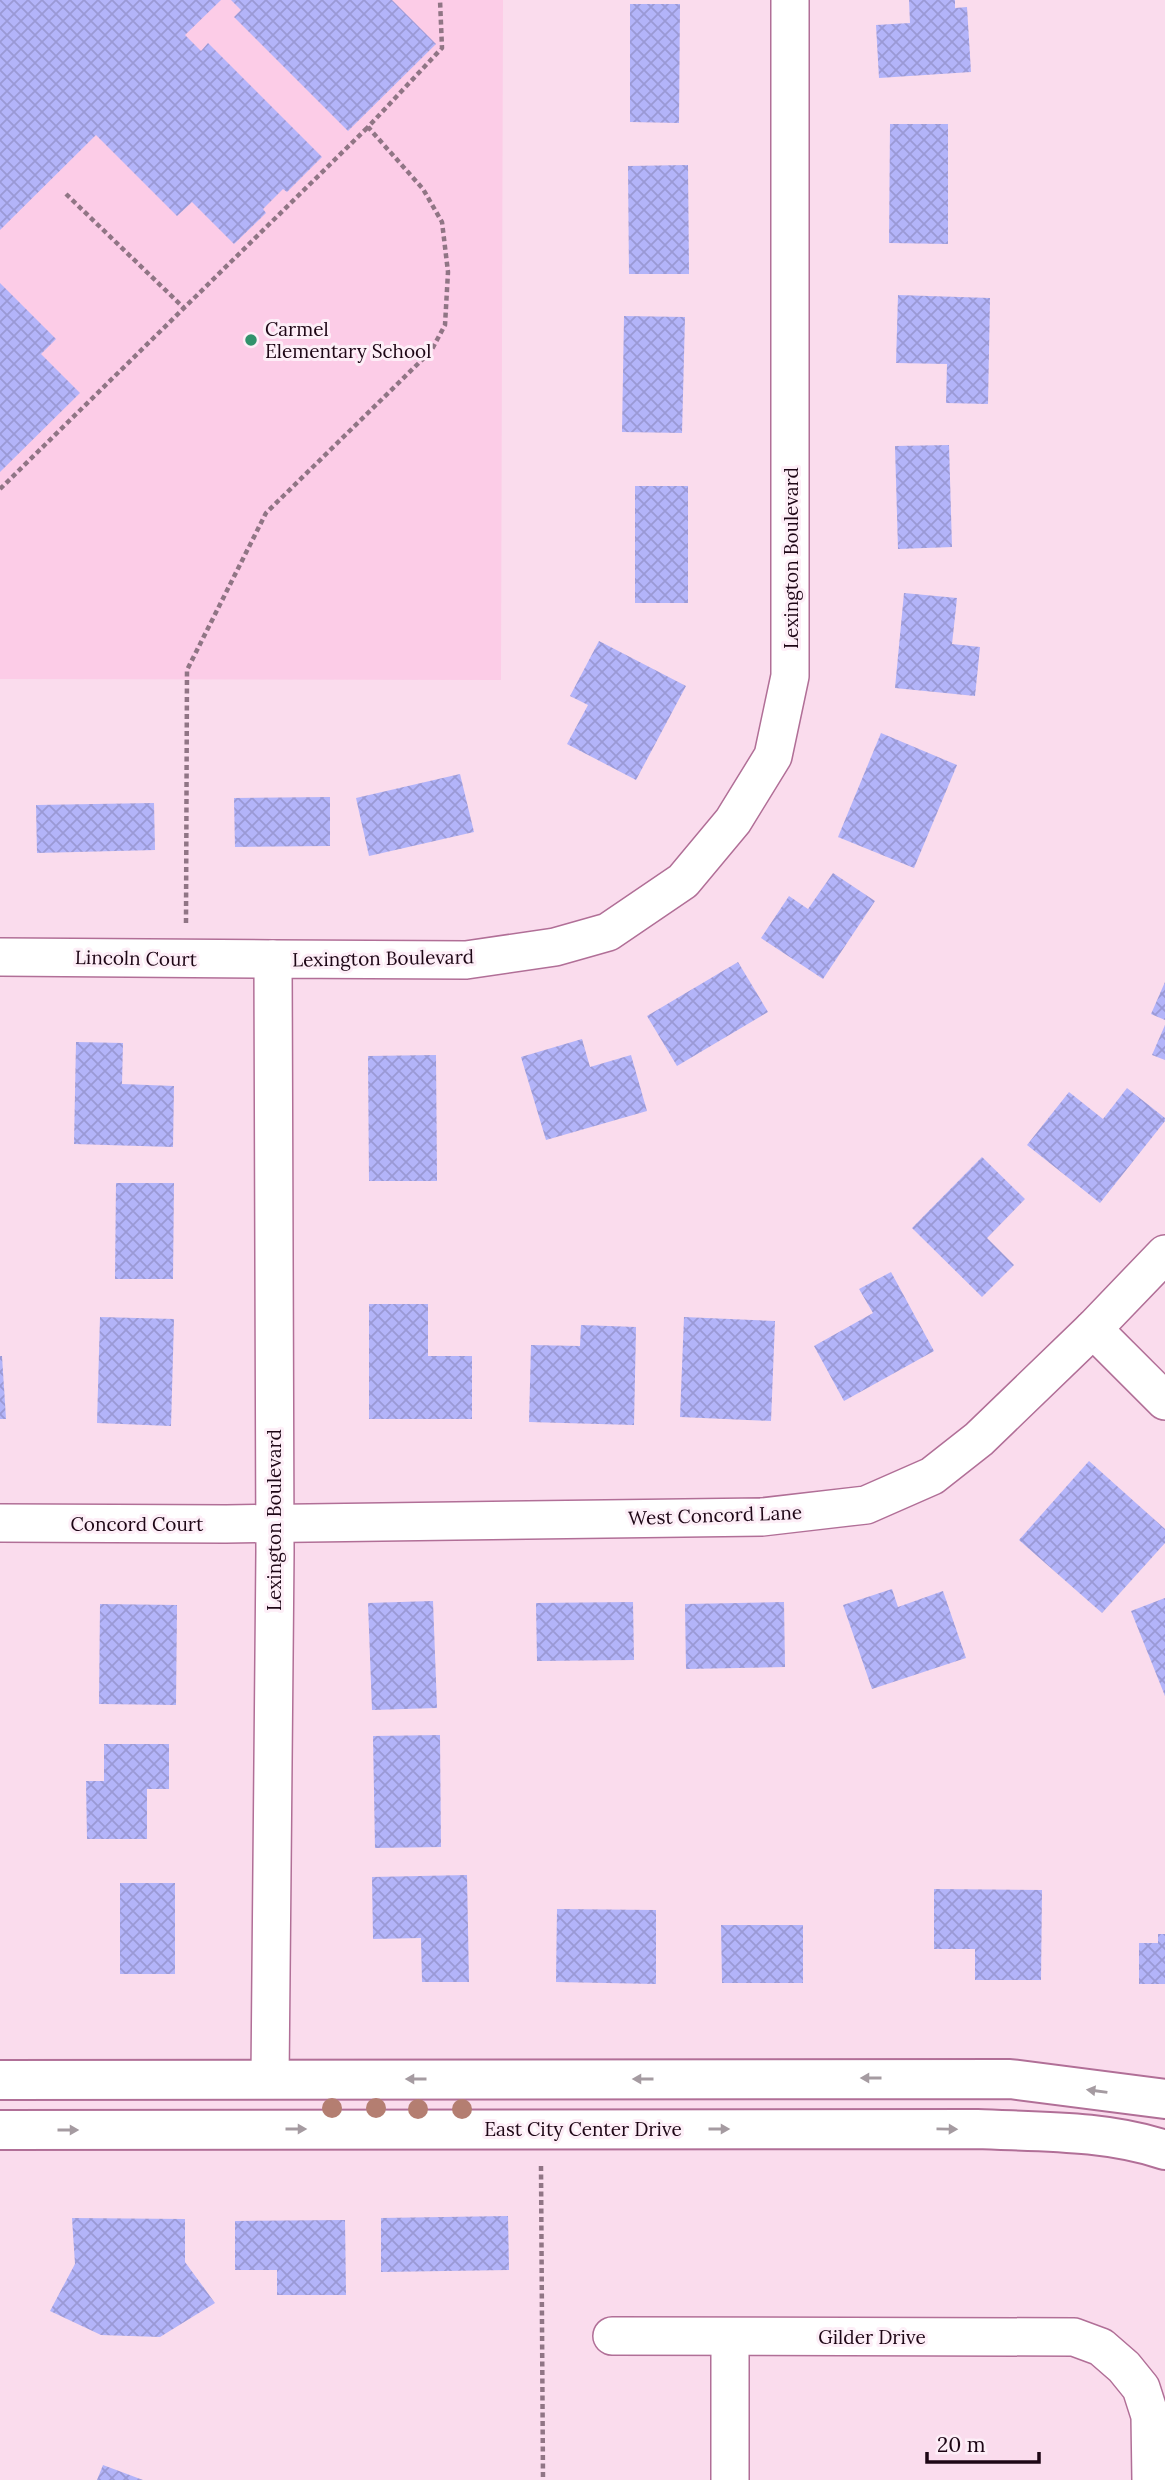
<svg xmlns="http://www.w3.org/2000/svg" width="1165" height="2480" font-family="Lora,serif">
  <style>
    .built { fill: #fccce7 }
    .building { fill: url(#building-cross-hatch) }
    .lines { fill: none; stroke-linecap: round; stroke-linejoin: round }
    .street-casing { stroke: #b16f97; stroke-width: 40 }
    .secondary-casing { stroke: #b16f97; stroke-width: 42 }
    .path { stroke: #907585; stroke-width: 4.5; stroke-dasharray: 5 3.5; stroke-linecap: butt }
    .street { stroke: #fff; stroke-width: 37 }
    .secondary { stroke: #fff; stroke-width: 38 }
    .tree { fill: #b47e71 }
    .oneway { fill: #a59ba1 }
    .poi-dot { fill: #31926c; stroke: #fdeef7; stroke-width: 2.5 }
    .labels { text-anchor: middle; stroke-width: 6; stroke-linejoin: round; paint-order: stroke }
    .poi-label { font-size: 19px; fill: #1d0615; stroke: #fdeef7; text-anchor: start }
    .street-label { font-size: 19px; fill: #1d0615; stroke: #fdeef7 }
  </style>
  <defs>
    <pattern id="building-cross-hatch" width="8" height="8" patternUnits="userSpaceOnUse" patternTransform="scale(1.75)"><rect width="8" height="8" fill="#b3b4f9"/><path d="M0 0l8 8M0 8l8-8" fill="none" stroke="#9a99d5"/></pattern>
  </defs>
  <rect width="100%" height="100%" fill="#fadced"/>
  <polygon class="built" points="0,0 503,0 501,680 0,679"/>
  <g class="building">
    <polygon points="0,0 221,0 185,35 201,51 208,43 322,157 287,192 283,189 263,209 266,213 234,244 192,202 177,216 96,135 0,230"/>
    <polygon points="231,0 392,0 436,44 348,131 234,17 241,10"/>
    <polygon points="909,0 955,0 955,8 967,7 971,72 879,78 876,25 910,23"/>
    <polygon points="630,4 680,4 679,123 630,122"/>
    <polygon points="890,124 948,124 948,244 889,243"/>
    <polygon points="688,165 689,274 629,274 628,166"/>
    <polygon points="0,283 56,339 41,354 80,393 0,472"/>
    <polygon points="898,295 990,298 988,404 946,403 947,364 896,363"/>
    <polygon points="624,316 685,317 682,433 622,432"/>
    <polygon points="949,445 952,547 898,549 895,446"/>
    <rect x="635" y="486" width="53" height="117"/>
    <polygon points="904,593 957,598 952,644 980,647 975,696 895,688"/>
    <polygon points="599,641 686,686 636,780 567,744 588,705 570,696"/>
    <polygon points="881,733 957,765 914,868 838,837"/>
    <polygon points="460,774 474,832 369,856 356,798"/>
    <polygon points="330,797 330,846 235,847 234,798"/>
    <polygon points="154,803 155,850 37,853 36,805"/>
    <polygon points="833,873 875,901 823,979 761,938 789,896 808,909"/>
    <polygon points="738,962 768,1012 677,1066 647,1016"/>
    <polygon points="1165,982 1165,1020 1151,1014"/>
    <polygon points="1165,1025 1165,1060 1152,1055"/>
    <polygon points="582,1039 590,1067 631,1055 647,1111 546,1140 521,1057"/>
    <polygon points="76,1042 123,1043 122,1084 174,1086 173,1147 74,1144"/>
    <polygon points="436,1055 437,1181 369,1181 368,1056"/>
    <polygon points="1127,1088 1165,1118 1165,1121 1100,1203 1027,1145 1069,1092 1103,1119"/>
    <polygon points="982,1157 1025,1199 987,1238 1014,1265 982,1297 912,1228"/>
    <polygon points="116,1183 174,1183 173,1279 115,1279"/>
    <polygon points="891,1272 934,1351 844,1401 814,1346 873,1313 859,1289"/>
    <polygon points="369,1304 428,1304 428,1356 472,1356 472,1419 369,1419"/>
    <polygon points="100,1317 174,1319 171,1426 97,1423"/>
    <polygon points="684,1317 775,1321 771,1421 680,1417"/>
    <polygon points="581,1325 636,1327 634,1425 529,1422 531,1345 580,1346"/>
    <polygon points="0,1356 2,1356 6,1419 0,1419"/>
    <polygon points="1089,1461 1165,1529 1165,1543 1102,1613 1019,1540"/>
    <polygon points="892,1589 898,1607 943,1591 966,1658 872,1689 843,1605"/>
    <polygon points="1165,1598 1165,1696 1131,1611"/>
    <polygon points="433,1601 437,1708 372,1710 368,1603"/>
    <polygon points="633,1602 634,1660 537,1661 536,1603"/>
    <polygon points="784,1602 785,1667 686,1669 685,1604"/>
    <polygon points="100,1604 177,1605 176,1705 99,1704"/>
    <polygon points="440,1735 441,1847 375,1848 373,1736"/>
    <polygon points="104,1744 169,1744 169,1789 147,1789 147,1839 87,1839 86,1781 104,1781"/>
    <polygon points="467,1875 469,1982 422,1982 421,1938 373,1939 372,1877"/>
    <rect x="120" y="1883" width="55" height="91"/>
    <polygon points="934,1889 1042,1890 1041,1980 975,1980 975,1949 934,1949"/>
    <polygon points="557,1909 656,1910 656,1984 556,1982"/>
    <polygon points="721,1925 803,1925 803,1983 722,1983"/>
    <polygon points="1158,1934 1165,1934 1165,1984 1139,1984 1139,1943 1158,1943"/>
    <polygon points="508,2216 509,2270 381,2272 381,2218"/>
    <polygon points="72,2218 185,2219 185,2262 215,2303 160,2337 101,2335 50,2311 75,2264"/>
    <polygon points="345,2220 346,2295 277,2295 277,2270 235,2270 235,2221"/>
    <polygon points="103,2465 143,2480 97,2480"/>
  </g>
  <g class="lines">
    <g class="street-casing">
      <g id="street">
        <polyline points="0,957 273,959"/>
        <polyline points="1093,1329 1165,1401"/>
        <polyline points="0,1523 226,1524 762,1517 866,1505 932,1476 979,1439 1093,1329 1165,1254"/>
        <polyline points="270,2079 275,1552 273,959 466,960 555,947 608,932 683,881 733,821 773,756 790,676 790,0"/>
        <polyline points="612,2336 1074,2337 1101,2347 1124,2367 1141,2388 1150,2416 1151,2480"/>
        <polyline points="730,2480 730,2337"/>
      </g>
    </g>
    <g class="secondary-casing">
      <g id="secondary">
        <polyline points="0,2080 1010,2079 1165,2099"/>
        <path d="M0,2130L977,2129C1040,2132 1105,2130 1165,2150"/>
      </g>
    </g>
    <g class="path">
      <polyline points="66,194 184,308"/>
      <polyline points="0,489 368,127"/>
      <polyline points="186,923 187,670 266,513 431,351 445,325 448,272 442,222 423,189 368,127 442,48 440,0"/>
      <polyline points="541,2166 543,2480"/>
    </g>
    <use href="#street" class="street"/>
    <use href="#secondary" class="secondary"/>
  </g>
  <g class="tree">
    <circle cx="332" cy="2108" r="10"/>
    <circle cx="376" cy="2108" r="10"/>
    <circle cx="418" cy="2109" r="10"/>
    <circle cx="462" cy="2109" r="10"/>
  </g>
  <defs><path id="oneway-solid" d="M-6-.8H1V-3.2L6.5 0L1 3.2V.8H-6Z" transform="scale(1.75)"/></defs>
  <g class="oneway">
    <use href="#oneway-solid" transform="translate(871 2078) rotate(180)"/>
    <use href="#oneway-solid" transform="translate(416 2079) rotate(-180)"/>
    <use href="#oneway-solid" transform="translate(643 2079) rotate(180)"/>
    <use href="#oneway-solid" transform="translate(1097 2091) rotate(-172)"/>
    <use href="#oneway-solid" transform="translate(296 2129)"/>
    <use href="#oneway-solid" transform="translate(719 2129)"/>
    <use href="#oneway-solid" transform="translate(947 2129) rotate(1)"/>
    <use href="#oneway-solid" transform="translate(68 2130)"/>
  </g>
  <circle class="poi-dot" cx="251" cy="340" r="7"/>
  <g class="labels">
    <g class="poi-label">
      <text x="265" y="336">Carmel<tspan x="265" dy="22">Elementary School</tspan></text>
    </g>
    <g class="street-label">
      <text transform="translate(791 558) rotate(-90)" y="7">Lexington Boulevard</text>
      <text transform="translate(136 958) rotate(1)" y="7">Lincoln Court</text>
      <text transform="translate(383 958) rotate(-1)" y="7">Lexington Boulevard</text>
      <text transform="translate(715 1515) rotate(-2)" y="7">West Concord Lane</text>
      <text transform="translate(274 1520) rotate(-90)" y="7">Lexington Boulevard</text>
      <text x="137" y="1531">Concord Court</text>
      <text x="583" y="2136">East City Center Drive</text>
      <text x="872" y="2344">Gilder Drive</text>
    </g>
  </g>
  <path d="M927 2452v10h112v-10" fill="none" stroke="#1d0615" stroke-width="3.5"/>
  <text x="937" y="2452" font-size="21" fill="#1d0615" stroke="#fdeef7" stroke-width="5" paint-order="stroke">20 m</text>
</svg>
